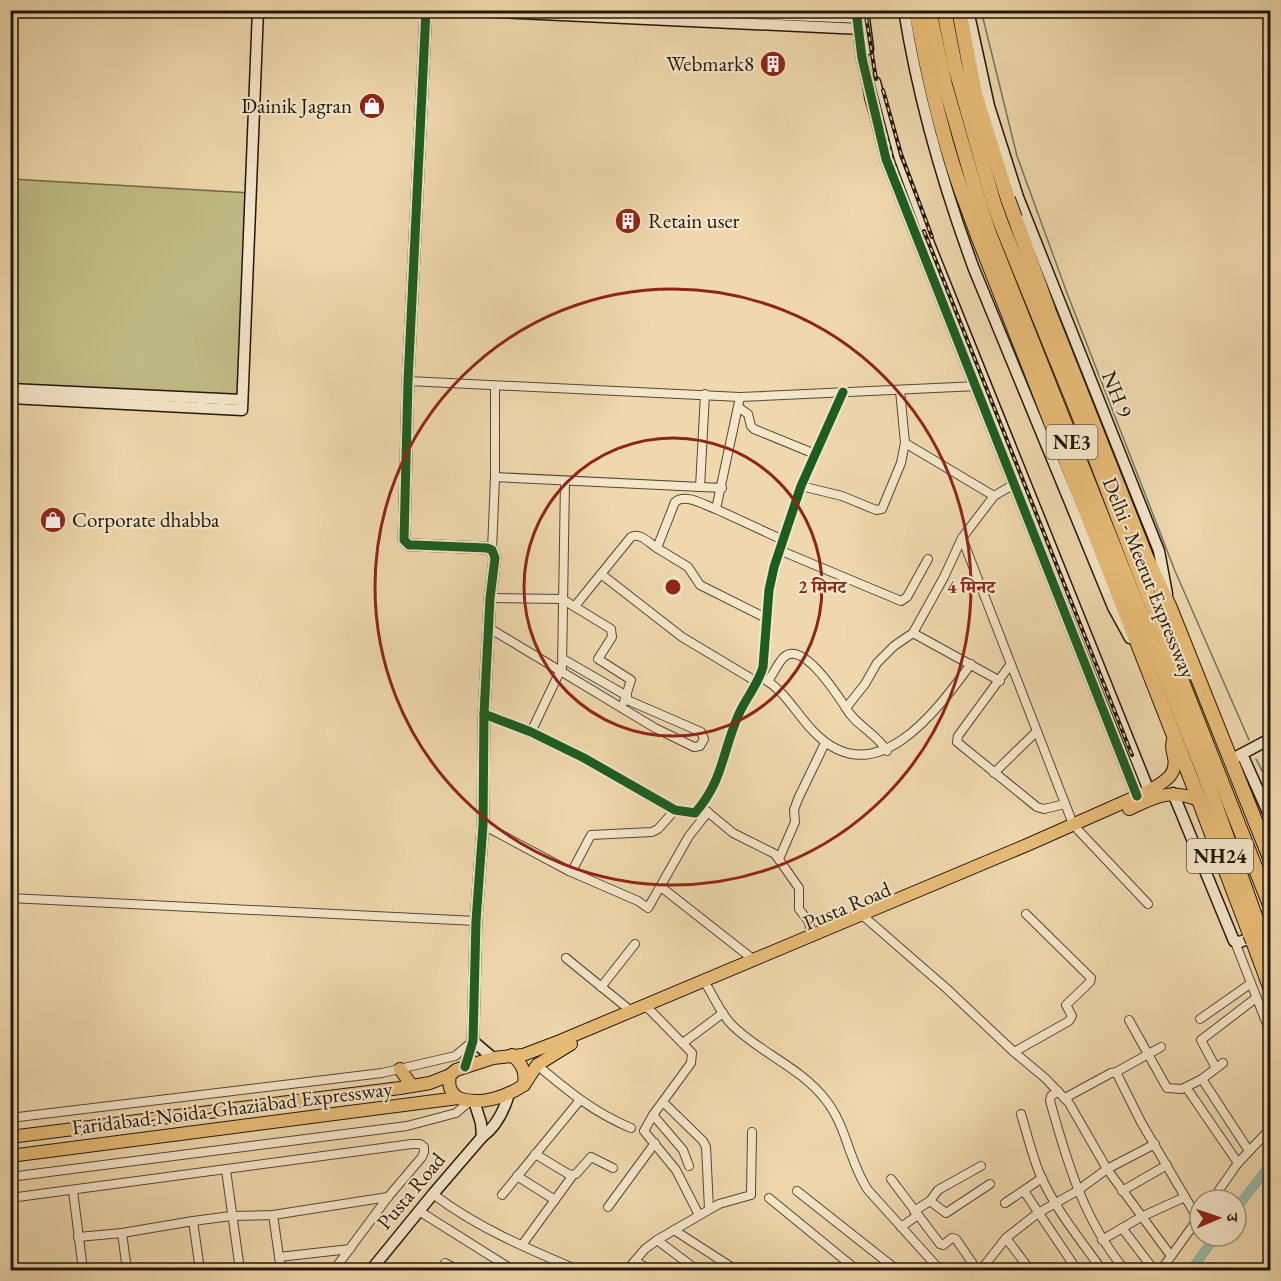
<svg xmlns="http://www.w3.org/2000/svg" width="1281" height="1281" font-family="'EB Garamond','Noto Serif Devanagari',serif">
  <style>
    .green { fill: #c0bc85; stroke: #716a46; stroke-width: 1.5 }
    .lines { fill: none; stroke-linecap: round; stroke-linejoin: round }
    .stream { stroke: #6a7968; stroke-width: 1.5 }
    .river { stroke: #9abaa9; stroke-width: 10 }
    .street-casing { stroke: #554731; stroke-width: 10 }
    .secondary-casing { stroke: #221707; stroke-width: 13 }
    .primary-casing { stroke: #221707; stroke-width: 14 }
    .highway-casing { stroke: #221707; stroke-width: 16 }
    .street { stroke: #f5e6ca; stroke-width: 8 }
    .secondary { stroke: #f5e6ca; stroke-width: 10 }
    .primary { stroke: #e8bc77; stroke-width: 12 }
    .highway { stroke: #e8bc77; stroke-width: 14 }
    .rail-casing { stroke: #221707; stroke-width: 4 }
    .rail { stroke: #f5e6ca; stroke-width: 1.5; stroke-dasharray: 4.5; stroke-linecap: butt }
    .highway-bridge-casing { stroke: #221707; stroke-width: 16; stroke-linecap: butt }
    .highway-bridge { stroke: #e8bc77; stroke-width: 14 }
    .cycleway-casing { stroke: #f5e6ca; stroke-width: 13 }
    .cycleway { stroke: #1b5e20; stroke-width: 9 }
    .ring { fill: none; stroke: #8f2418; stroke-width: 3 }
    .labels { text-anchor: middle; stroke-width: 4.5; stroke-linejoin: round; paint-order: stroke }
    .shield { fill: #f5e6ca; stroke: #615542; stroke-width: 1.5 }
    .shield-label { font-size: 20px; font-weight: bold; fill: #221707 }
    .poi-label { font-size: 21px; fill: #221707; stroke: #f5e6ca; text-anchor: end }
    .street-label { font-size: 21px; fill: #221707; stroke: #f5e6ca }
    .centre { fill: #8f2418; stroke: #f5e6ca; stroke-width: 3 }
    .ring-label { font-size: 18px; text-anchor: middle; font-weight: bold; fill: #8f2418; stroke: #f5e6ca; stroke-width: 4.5; stroke-linejoin: round; paint-order: stroke }
  </style>
  <rect width="100%" height="100%" fill="#efd8ae"/>
  <filter id="stains"><feTurbulence type="fractalNoise" baseFrequency=".00333" numOctaves="4"/><feColorMatrix values="0 0 0 0 .2 0 0 0 0 .09 0 0 0 0 .02 0 0 0 .5 -.17"/></filter>
  <radialGradient id="worn" r=".72"><stop offset=".6" stop-color="#630" stop-opacity="0"/><stop offset="1" stop-color="#630" stop-opacity=".3"/></radialGradient>
  <polygon class="green" points="11,179 251,193 242,410 11,392"/>
  <g class="lines">
    <g class="stream">
      <polyline points="981,10 1017,156 1067,293 1175,571 1249,740"/>
      <polyline points="1256,759 1270,786"/>
    </g>
    <g class="river">
      <polyline points="1236,1209 1270,1165"/>
      <polyline points="1191,1270 1216,1236"/>
    </g>
    <g class="street-casing">
      <g id="street">
        <polyline points="408,381 740,397 978,386"/>
        <polyline points="738,407 748,414 751,426 754,429 815,454"/>
        <polyline points="905,443 994,496"/>
        <polyline points="495,477 722,488"/>
        <polyline points="801,486 842,496 876,510 882,509 901,463 905,443 900,390"/>
        <polyline points="700,487 705,394"/>
        <polyline points="716,509 783,540"/>
        <polyline points="962,538 1073,824"/>
        <polyline points="657,548 688,567 700,585 766,618"/>
        <polyline points="492,550 495,477 495,386"/>
        <polyline points="779,550 901,601 907,597 928,559"/>
        <polyline points="601,574 682,637 757,682"/>
        <polyline points="490,598 562,599 611,629 612,637 598,659 631,680 624,702"/>
        <path d="M575,606L631,537C640,532 649,543 657,548L675,502C686,493 704,505 716,509L740,397"/>
        <polyline points="489,628 655,728 694,747 700,746 704,739 701,732 625,699"/>
        <polyline points="563,659 627,696"/>
        <polyline points="1010,665 958,736 957,742 1037,807 1044,809 1065,804"/>
        <path d="M760,677C784,688 796,714 814,732C875,795 936,712 971,664"/>
        <path d="M768,681C773,674 778,663 784,657C803,640 838,696 846,708"/>
        <polyline points="1000,681 913,633 944,577 962,538 994,496 1023,479"/>
        <path d="M484,714L531,732L584,758L675,810L695,813C723,781 722,753 738,716C745,699 758,685 763,667L769,590L774,567L801,486L843,392"/>
        <polyline points="531,732 562,667 565,481"/>
        <path d="M887,751C876,733 854,724 846,708L865,684L877,663L894,646L913,633"/>
        <polyline points="994,773 1036,732"/>
        <polyline points="704,809 733,833 775,854 799,888 799,909 809,922 812,936"/>
        <polyline points="483,825 569,871 572,871 591,835 652,832 658,829 675,810"/>
        <polyline points="1078,830 1148,904"/>
        <polyline points="779,859 795,822 794,810 798,799 825,743"/>
        <polyline points="569,871 638,901 648,908 689,836 708,812"/>
        <polyline points="661,887 754,960"/>
        <polyline points="10,898 476,921"/>
        <polyline points="861,914 946,988 1014,1052 1045,1078 1069,1103 1107,1169 1171,1256"/>
        <polyline points="1235,942 1270,1032"/>
        <polyline points="566,958 631,1011"/>
        <path d="M707,986C715,999 721,1014 732,1025C760,1053 800,1067 825,1099C847,1126 849,1162 868,1190L940,1270"/>
        <polyline points="601,987 635,944"/>
        <polyline points="643,1006 650,1010 692,1053 691,1063 653,1115 644,1131 676,1170 699,1215"/>
        <polyline points="1200,1019 1250,984"/>
        <polyline points="1129,1020 1167,1088 1182,1089 1202,1079"/>
        <polyline points="683,1043 723,1013"/>
        <polyline points="1161,1047 1118,1071 1117,1074 1141,1122 1198,1219"/>
        <polyline points="1014,1052 1069,1021 1072,1016 1066,1005 1090,982 1091,978 1026,914"/>
        <polyline points="1223,1063 1202,1079 1249,1151"/>
        <path d="M537,1065C568,1091 593,1112 631,1128"/>
        <polyline points="1216,1068 1201,1040 1256,998"/>
        <polyline points="1186,1087 1238,1163"/>
        <path d="M1058,1091L1051,1096L1050,1101C1067,1162 1084,1221 1125,1270"/>
        <polyline points="1065,1098 1111,1073 1117,1072"/>
        <polyline points="663,1102 703,1141 706,1147 709,1209"/>
        <path d="M1021,1114C1027,1134 1032,1154 1039,1172C1054,1208 1080,1239 1102,1270"/>
        <polyline points="653,1115 683,1150 689,1166"/>
        <polyline points="10,1118 382,1073 455,1056 473,1041"/>
        <polyline points="535,1154 570,1175 576,1174 591,1157 613,1168"/>
        <polyline points="226,1170 240,1270"/>
        <polyline points="517,1176 555,1200"/>
        <polyline points="10,1177 407,1126 456,1113 469,1102"/>
        <polyline points="891,1179 940,1244 943,1245 952,1238 956,1239 977,1270"/>
        <polyline points="73,1191 83,1270"/>
        <polyline points="797,1191 897,1270"/>
        <polyline points="1024,1191 1077,1270"/>
        <polyline points="1122,1191 1167,1165"/>
        <path d="M433,1194C476,1227 528,1249 578,1270"/>
        <polyline points="502,1195 580,1100"/>
        <polyline points="10,1198 412,1144 420,1144 424,1147 424,1152 422,1157 388,1197 334,1270"/>
        <polyline points="769,1198 857,1270"/>
        <polyline points="1212,1200 1238,1163 1270,1129"/>
        <polyline points="930,1201 938,1190 981,1166"/>
        <polyline points="1005,1203 1042,1178"/>
        <polyline points="608,1207 655,1143"/>
        <polyline points="419,1211 513,1270"/>
        <polyline points="914,1211 930,1201 946,1213 990,1184"/>
        <polyline points="273,1215 281,1270"/>
        <polyline points="193,1221 231,1216 273,1215 388,1197"/>
        <polyline points="901,1227 918,1215"/>
        <polyline points="1122,1228 1154,1270"/>
        <polyline points="674,1230 736,1270"/>
        <polyline points="122,1233 127,1270"/>
        <polyline points="78,1237 122,1233 193,1221 200,1270"/>
        <polyline points="1006,1238 1030,1270"/>
        <polyline points="657,1240 697,1270"/>
        <polyline points="1102,1240 1141,1217 1185,1197"/>
        <polyline points="10,1245 14,1270"/>
        <polyline points="522,1245 573,1175"/>
        <polyline points="279,1257 350,1249"/>
        <polyline points="635,1261 650,1270"/>
        <polyline points="445,1263 458,1270"/>
        <polyline points="422,1269 425,1270"/>
        <polyline points="167,1270 199,1267"/>
        <polyline points="627,1270 645,1249 657,1240 719,1204 751,1195 752,1132"/>
        <polyline points="981,1270 1006,1238 1038,1213 1077,1191 1107,1169 1155,1144"/>
        <polyline points="1161,1270 1200,1216"/>
        <polyline points="1262,1270 1270,1262"/>
      </g>
    </g>
    <g class="secondary-casing">
      <g id="secondary">
        <polyline points="426,10 408,381 404,540 409,545 415,545 487,548 492,550 495,558 490,598 484,714 483,825 476,921 473,1041 465,1067"/>
        <polyline points="455,10 862,29"/>
        <polyline points="667,10 861,18"/>
        <polyline points="856,10 862,58 886,159 1137,796"/>
        <polyline points="863,10 868,49"/>
        <path d="M904,10C918,98 943,185 974,269L1113,607L1130,638"/>
        <polyline points="968,10 989,106 1018,197 1159,551 1167,594"/>
        <polyline points="875,82 895,159 1149,791"/>
        <polyline points="10,389 242,400"/>
        <polyline points="10,398 242,410 258,10"/>
        <polyline points="1242,754 1270,817"/>
        <polyline points="1236,757 1270,739"/>
        <polyline points="1173,793 1234,941 1240,942 1270,930"/>
        <polyline points="473,1041 493,1058"/>
        <polyline points="474,1101 481,1123 482,1137"/>
        <path d="M371,1270L433,1194L482,1137C497,1126 504,1111 509,1094"/>
      </g>
    </g>
    <g class="primary-casing">
      <g id="primary">
        <path d="M1129,809C1156,797 1169,788 1199,800"/>
        <polyline points="400,1069 412,1086"/>
        <polyline points="524,1085 537,1065 571,1044"/>
        <path d="M458,1098C450,1092 448,1086 450,1075L456,1070L493,1058L523,1055L560,1041L1027,845L1149,791C1163,782 1178,776 1174,757C1172,749 1171,745 1174,737"/>
        <polyline points="10,1137 400,1088 430,1083 450,1075"/>
        <path d="M10,1156L458,1098C480,1106 506,1097 524,1085C526,1071 522,1064 512,1055"/>
      </g>
    </g>
    <g class="highway-casing">
      <g id="highway">
        <path d="M916,10C929,79 944,148 970,214"/>
        <polyline points="929,10 945,85 981,209"/>
        <polyline points="944,10 955,66 994,204"/>
        <polyline points="959,10 975,94 1008,199"/>
        <polyline points="1015,218 1049,312 1147,559 1170,608 1270,858"/>
        <polyline points="1002,226 1076,408 1157,618 1270,905"/>
        <polyline points="989,233 1204,773 1260,930"/>
        <polyline points="978,236 1191,779 1250,934"/>
        <polyline points="1263,937 1270,954"/>
        <polyline points="1253,941 1270,987"/>
      </g>
    </g>
    <use href="#street" class="street"/>
    <use href="#secondary" class="secondary"/>
    <use href="#primary" class="primary"/>
    <use href="#highway" class="highway"/>
    <g class="rail-casing">
      <g id="rail">
        <polyline points="852,10 866,99 891,183 1120,760"/>
        <polyline points="865,10 876,79"/>
        <polyline points="870,72 893,160 923,241"/>
        <polyline points="883,90 901,154 932,237"/>
        <polyline points="924,231 1132,755"/>
      </g>
    </g>
    <use href="#rail" class="rail"/>
    <g class="highway-bridge-casing">
      <g id="highway-bridge">
        <polyline points="1008,199 1015,218"/>
        <polyline points="994,204 1002,226"/>
        <polyline points="981,209 989,233"/>
        <polyline points="970,214 978,236"/>
        <polyline points="1260,930 1263,937"/>
        <polyline points="1250,934 1253,941"/>
      </g>
    </g>
    <use href="#highway-bridge" class="highway-bridge"/>
    <g class="cycleway-casing">
      <g id="cycleway">
        <polyline points="426,10 408,381 404,540 409,545 415,545 487,548 492,550 495,558 490,598 484,714 483,825 476,921 473,1041 465,1067"/>
        <polyline points="856,10 862,58 886,159 1137,796"/>
        <path d="M484,714L531,732L584,758L675,810L695,813C723,781 722,753 738,716C745,699 758,685 763,667L769,590L774,567L801,486L843,392"/>
      </g>
    </g>
    <use href="#cycleway" class="cycleway"/>
  </g>
  <g class="ring">
    <circle cx="673" cy="587" r="149"/>
    <circle cx="673" cy="587" r="298"/>
  </g>
  <defs>
    <g id="building-disc" transform="scale(1.35)"><circle r="9.5" fill="#8f2418" stroke="#f5e6ca"/><path d="M-4-6H4V6H1V3H-1V6H-4ZM-2.5-4.3h1.7v1.8h-1.7ZM.8-4.3h1.7v1.8H.8ZM-2.5-1h1.7V.8h-1.7ZM.8-1h1.7V.8H.8Z" fill="#fff"/></g>
    <g id="shop-disc" transform="scale(1.35)"><circle r="9.5" fill="#8f2418" stroke="#f5e6ca"/><path d="M-5-2.5h2.3a2.7 3.5 0 0 1 5.4 0H5L5.5 6h-11ZM-1.5-2.5h3a1.5 2.3 0 0 0-3 0Z" fill="#fff"/></g>
  </defs>
  <g fill-rule="evenodd">
    <use href="#building-disc" x="773" y="64"/>
    <use href="#shop-disc" x="372" y="106"/>
    <use href="#building-disc" x="628" y="221"/>
    <use href="#shop-disc" x="53" y="520"/>
  </g>
  <g class="labels">
    <g class="shield">
      <rect x="1046.5" y="425" width="51" height="34" rx="4.5"/>
      <rect x="1187" y="839" width="66" height="34" rx="4.5"/>
    </g>
    <g class="shield-label">
      <text x="1072" y="449">NE3</text>
      <text x="1220" y="863">NH24</text>
    </g>
    <g class="poi-label">
      <text x="754" y="71">Webmark8</text>
      <text x="352" y="113">Dainik Jagran</text>
      <text x="648" y="228" text-anchor="start">Retain user</text>
      <text x="72" y="527" text-anchor="start">Corporate dhabba</text>
    </g>
    <g class="street-label">
      <text transform="translate(1117 394) rotate(68)" y="7">NH 9</text>
      <text transform="translate(1149 578) rotate(68)" y="7">Delhi - Meerut Expressway</text>
      <text transform="translate(847 906) rotate(-23)" y="7">Pusta Road</text>
      <text transform="translate(232 1108) rotate(-7)" y="7">Faridabad-Noida-Ghaziabad Expressway</text>
      <text transform="translate(411 1191) rotate(-50)" y="7">Pusta Road</text>
    </g>
  </g>
  <circle cx="673" cy="587" r="9" class="centre"/>
  <g class="ring-label">
    <text x="822" y="593">2 मिनट</text>
    <text x="971" y="593">4 मिनट</text>
  </g>
  <rect width="1281" height="1281" fill="none" stroke="#efd8ae" stroke-width="36"/>
  <rect x="12" y="12" width="1257" height="1257" fill="none" stroke="#221707" stroke-width="3"/>
  <rect x="18" y="18" width="1245" height="1245" fill="none" stroke="#221707" stroke-width="1.5"/>
  <g transform="translate(1218 1218) rotate(88)"><circle r="28" fill="#f5e6ca" stroke="#a1937c" stroke-width="1.5"/>
  <path d="M0-4.5L10 22L0 15L-10 22Z" fill="#8f2418"/>
  <text y="-9" font-size="16" font-weight="bold" text-anchor="middle" fill="#221707">उ</text>
  </g>
  <rect width="100%" height="100%" filter="url(#stains)"/>
  <rect width="100%" height="100%" fill="url(#worn)"/>
</svg>
